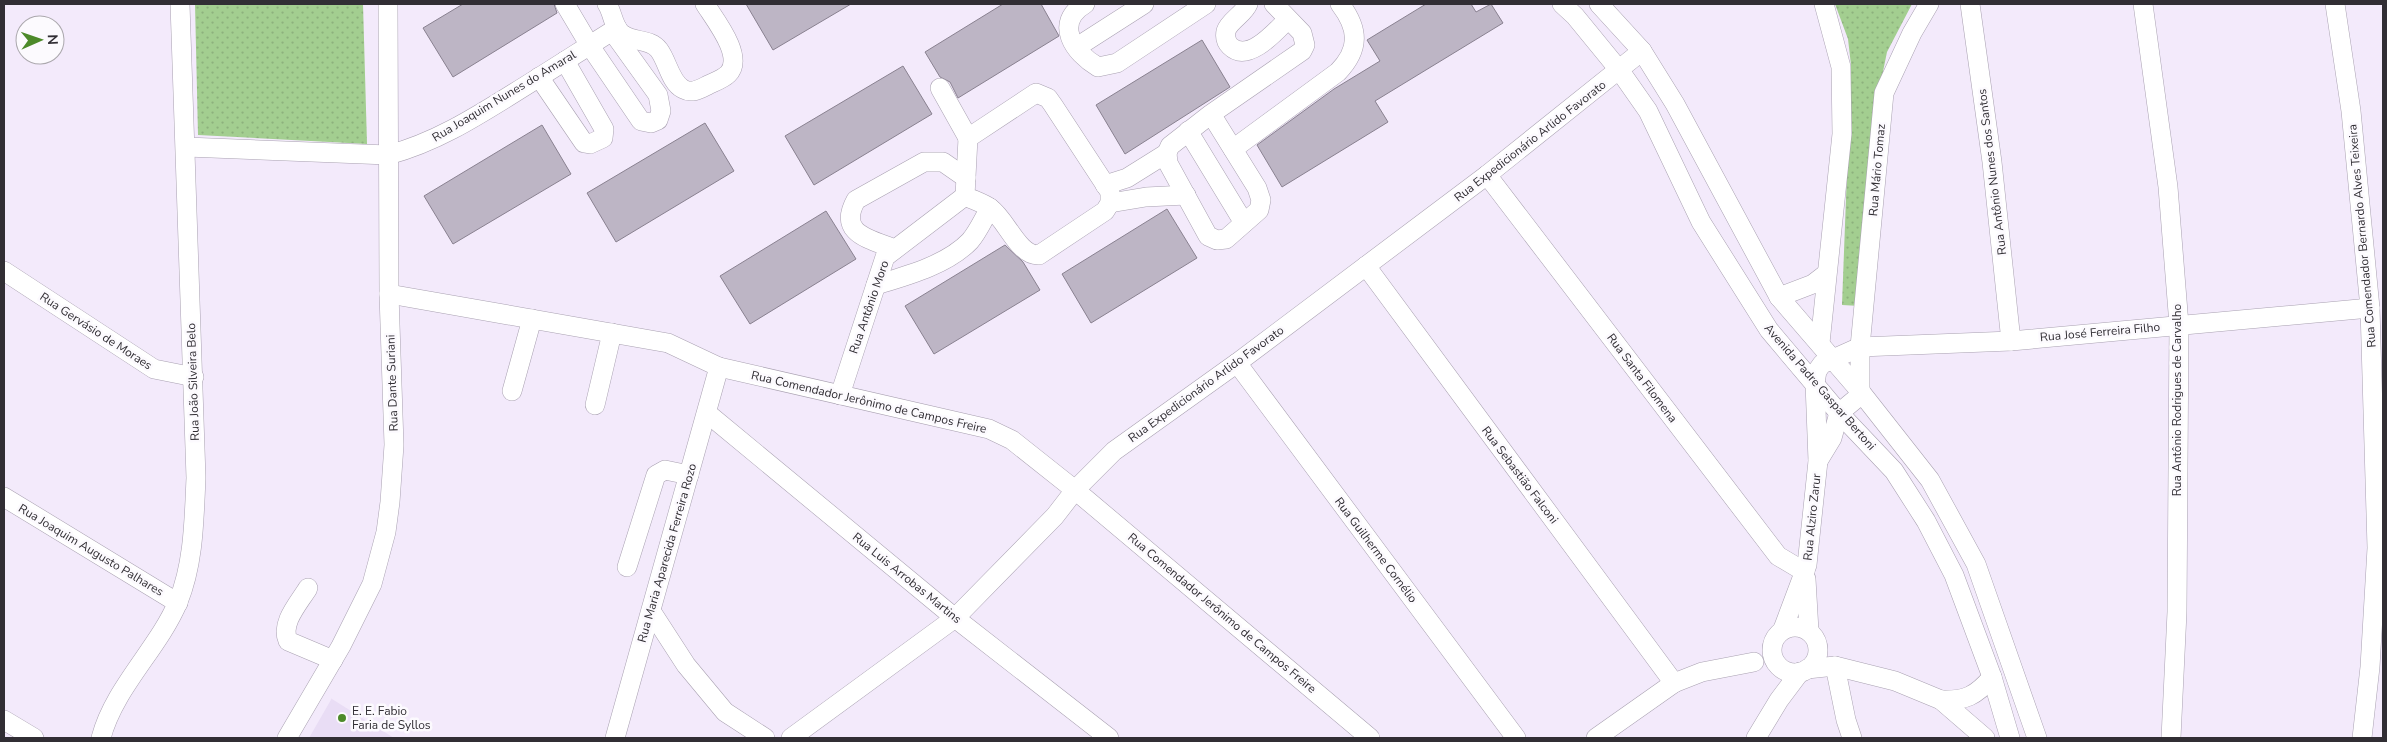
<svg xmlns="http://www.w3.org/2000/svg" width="2387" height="742" font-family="'Nunito Sans',sans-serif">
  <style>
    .built { fill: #e9ddf5 }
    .park { fill: url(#park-dots) }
    .building { fill: #bdb5c5; stroke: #898190 }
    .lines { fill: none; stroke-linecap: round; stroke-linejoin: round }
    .minor-casing { stroke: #a9a1b1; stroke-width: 20 }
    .minor { stroke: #fff; stroke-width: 19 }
    .poi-dot { fill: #4d8a2a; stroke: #fcfafe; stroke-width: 2 }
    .labels { text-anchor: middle; stroke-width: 5; stroke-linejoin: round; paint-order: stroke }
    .street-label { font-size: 12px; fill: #312e34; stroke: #fcfafe }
    .poi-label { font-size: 12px; fill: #312e34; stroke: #fcfafe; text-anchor: start }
  </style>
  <defs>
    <pattern id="park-dots" width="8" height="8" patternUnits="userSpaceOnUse" patternTransform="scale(1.25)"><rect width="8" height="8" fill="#a3ce90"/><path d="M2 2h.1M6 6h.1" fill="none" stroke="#8db17d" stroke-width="1.8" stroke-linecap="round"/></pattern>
  </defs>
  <rect width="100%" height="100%" fill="#f3eafb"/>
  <polygon class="built" points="332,698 332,699 394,738 309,738"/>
  <g class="park">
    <polygon points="195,4 363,4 367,144 198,135"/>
    <polygon points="1835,4 1912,4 1887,52 1877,101 1860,306 1842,305 1851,65 1848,39"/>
  </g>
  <g class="building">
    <polygon points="463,4 554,4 557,13 453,77 423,28"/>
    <polygon points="746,4 851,4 773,50"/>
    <polygon points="1003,4 1041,4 1059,36 958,98 950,82 940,77 925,52"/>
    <polygon points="1426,4 1471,4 1476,12 1491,4 1503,23 1375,101 1388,122 1282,187 1257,145 1334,89 1380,61 1367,40"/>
    <polygon points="1202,40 1230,87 1125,154 1096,105"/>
    <polygon points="903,66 932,114 814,185 785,136"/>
    <polygon points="705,123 734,171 616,242 587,193"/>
    <polygon points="542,125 571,174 453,244 424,196"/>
    <polygon points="1167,209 1197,258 1091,323 1062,274"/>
    <polygon points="826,211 856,259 750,324 720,276"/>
    <polygon points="1005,245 1023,262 1040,290 934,354 905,306"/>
  </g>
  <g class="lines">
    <g class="minor-casing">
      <g id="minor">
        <polyline points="565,4 590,46 641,121 651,123 658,120 661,111 658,95 612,31"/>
        <path d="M607,4C613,13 613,27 622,34C634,43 650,38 659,50C668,62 670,82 683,89C692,94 700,89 708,85C714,82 723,79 728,74C745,57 715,20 705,4"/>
        <path d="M1085,4C1053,23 1074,53 1098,67L1117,63L1206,4"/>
        <path d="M1248,4C1244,14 1229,21 1226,31C1225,36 1226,42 1230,46C1248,64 1276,31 1288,19"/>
        <polyline points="1562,4 1575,16 1620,71 1648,111 1701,222 1769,330 1839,413 1894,471 1926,521 1954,575 1992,677 2010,738"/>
        <polyline points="1599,4 1642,51 1675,104 1779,297 1860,391 1930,480 1976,564 2037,738"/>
        <polyline points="1970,4 1992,162 2011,341"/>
        <polyline points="2143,4 2168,187 2179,325 2177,612 2171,738"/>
        <polyline points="2335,4 2351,111 2370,308 2377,548 2370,667 2362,738"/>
        <polyline points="1077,47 1144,4"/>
        <polyline points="539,77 584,143 590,144 603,138 604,129 565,61"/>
        <polyline points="940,88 968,138"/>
        <path d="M1036,93L1048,98L1053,105L1110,192V203L1105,211L1039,255C1018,256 1007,220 990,208C983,203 973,200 965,196L968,138Z"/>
        <polyline points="1211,114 1257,188 1261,200 1259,210 1226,239 1217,240 1208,236 1168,163 1167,153 1170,146 1211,114 1302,51 1305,45 1302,33 1274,4"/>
        <polyline points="1188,131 1244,223"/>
        <path d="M186,147L388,155C434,143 474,118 514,93C548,72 582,50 617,28"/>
        <path d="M1233,149L1338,72C1360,49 1359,29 1340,4"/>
        <polyline points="1487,175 1778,556 1805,572"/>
        <polyline points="1105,185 1127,178 1167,153"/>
        <polyline points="1110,203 1146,197 1186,195"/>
        <path d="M895,249C870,239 837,234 856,200L924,162H943L966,178"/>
        <polyline points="1366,266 1674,683"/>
        <polyline points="4,271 154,369 194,377"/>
        <path d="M876,285C906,276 947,265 970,241C978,232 984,218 990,208"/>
        <polyline points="389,294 668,343 719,367 989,429 1012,440 1075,490 1370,738"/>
        <polyline points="1779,297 1813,284 1826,274"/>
        <polyline points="1820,343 1842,134 1841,67 1824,4"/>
        <polyline points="1237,363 1516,738"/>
        <polyline points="512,391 532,319"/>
        <polyline points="840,395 885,257 965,196"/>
        <polyline points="595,405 612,333"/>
        <polyline points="707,413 955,618 1109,738"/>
        <polyline points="1839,413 1857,398 1860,391 1860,347 1884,93 1912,33 1929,4"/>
        <polyline points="1818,461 1832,438 1839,413"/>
        <polyline points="4,497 178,603"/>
        <polyline points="627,567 656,475 665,470 689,475"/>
        <polyline points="1806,579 1809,631"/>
        <path d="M308,588C299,603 280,623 288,641L333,660"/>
        <polyline points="651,611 686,665 725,712 765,738"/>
        <circle cx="1795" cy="650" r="23"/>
        <polyline points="1783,629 1807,565 1818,461 1815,383 1817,371 1822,364 1860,347 2011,341 2370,308"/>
        <polyline points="1835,666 1846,720 1852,738"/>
        <polyline points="1807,669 1835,666 1895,681 1941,700 1985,738"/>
        <path d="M1941,700C1965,701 1976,696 1992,677"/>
        <polyline points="4,720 34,738"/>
        <path d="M101,738C114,688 158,649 178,602C194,563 194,519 196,478L180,4"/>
        <polyline points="287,738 341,646 372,584 386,532 390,502 394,445 389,294 388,4"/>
        <polyline points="615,738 719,367"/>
        <polyline points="791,738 955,618 1055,516 1075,490 1114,451 1237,363 1487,175 1642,51"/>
        <polyline points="1596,738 1674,683 1702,672 1754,662"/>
        <polyline points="1756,738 1779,700 1800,672"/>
      </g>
    </g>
    <use href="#minor" class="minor"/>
  </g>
  <circle class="poi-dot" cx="342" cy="718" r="5"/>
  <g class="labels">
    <g class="street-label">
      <text transform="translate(504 96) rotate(-31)" y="4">Rua Joaquim Nunes do Amaral</text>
      <text transform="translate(1530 141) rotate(-38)" y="4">Rua Expedicionário Arlido Favorato</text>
      <text transform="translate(1877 170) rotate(-85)" y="4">Rua Mário Tomaz</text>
      <text transform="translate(1992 172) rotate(-97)" y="4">Rua Antônio Nunes dos Santos</text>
      <text transform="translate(2362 236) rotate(-95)" y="4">Rua Comendador Bernardo Alves Teixeira</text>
      <text transform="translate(869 307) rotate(-71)" y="4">Rua Antônio Moro</text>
      <text transform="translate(96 331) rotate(33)" y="4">Rua Gervásio de Moraes</text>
      <text transform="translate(2100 332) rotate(-5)" y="4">Rua José Ferreira Filho</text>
      <text transform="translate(1642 378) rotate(53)" y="4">Rua Santa Filomena</text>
      <text transform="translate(193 382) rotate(-92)" y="4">Rua João Silveira Belo</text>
      <text transform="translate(392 383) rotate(-92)" y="4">Rua Dante Suriani</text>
      <text transform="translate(1206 384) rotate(-36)" y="4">Rua Expedicionário Arlido Favorato</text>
      <text transform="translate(1820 387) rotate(49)" y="4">Avenida Padre Gaspar Bertoni</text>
      <text transform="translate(2177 400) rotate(-90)" y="4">Rua Antônio Rodrigues de Carvalho</text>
      <text transform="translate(869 402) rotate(13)" y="4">Rua Comendador Jerônimo de Campos Freire</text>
      <text transform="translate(1520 475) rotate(53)" y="4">Rua Sebastião Falconi</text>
      <text transform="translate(1812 517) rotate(-84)" y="4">Rua Alziro Zarur</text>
      <text transform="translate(91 550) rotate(31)" y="4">Rua Joaquim Augusto Palhares</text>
      <text transform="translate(1376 550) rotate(53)" y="4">Rua Guilherme Cornélio</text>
      <text transform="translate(667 553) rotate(-74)" y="4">Rua Maria Aparecida Ferreira Rozo</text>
      <text transform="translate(907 578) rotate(39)" y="4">Rua Luis Arrobas Martins</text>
      <text transform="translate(1222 613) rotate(40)" y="4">Rua Comendador Jerônimo de Campos Freire</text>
    </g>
    <g class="poi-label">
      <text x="352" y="715">E. E. Fabio<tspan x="352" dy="14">Faria de Syllos</tspan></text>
    </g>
  </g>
  <rect width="2387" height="742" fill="none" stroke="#312e34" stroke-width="10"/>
  <g transform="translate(40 40) rotate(88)"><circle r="24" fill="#fcfafe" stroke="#aba8ad"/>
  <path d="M0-4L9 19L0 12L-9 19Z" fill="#4d8a2a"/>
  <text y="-8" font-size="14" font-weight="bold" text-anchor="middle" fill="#312e34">N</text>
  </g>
</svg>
